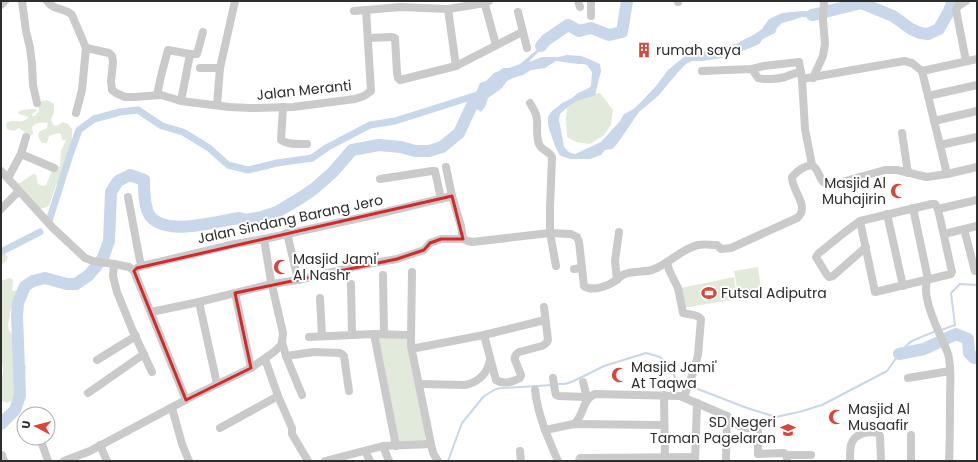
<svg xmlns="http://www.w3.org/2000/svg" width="978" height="462" font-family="Poppins,sans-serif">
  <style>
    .green { fill: #e1eadb }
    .water { fill: #c8d7e9 }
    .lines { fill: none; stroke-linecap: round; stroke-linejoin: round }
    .stream { stroke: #c8d7e9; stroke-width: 2 }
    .canal { stroke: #c8d7e9; stroke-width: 7 }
    .river { stroke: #c8d7e9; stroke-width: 12 }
    .minor { stroke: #cacaca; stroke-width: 8 }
    .marked { fill: none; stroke: #d62828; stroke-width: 3; stroke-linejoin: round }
    .labels { text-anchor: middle; stroke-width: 4; stroke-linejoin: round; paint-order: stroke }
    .poi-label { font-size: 14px; fill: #2d2d2d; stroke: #fff; text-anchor: start }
    .street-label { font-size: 14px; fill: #2d2d2d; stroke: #fff }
  </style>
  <rect width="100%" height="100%" fill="#fff"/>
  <g class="green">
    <polygon points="600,93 613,110 611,125 603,136 590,144 576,142 567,137 566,119 567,108 581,96"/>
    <path d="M47,100L54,104V112L51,120L53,125L56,126L63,122L68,124L72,129V156L69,165L60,182L56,185L49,206L44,208L39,209L30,204L23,189L11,182L12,179L13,178L17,183H20L33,174L36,175L38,184L43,186L46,185L52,171L60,166L61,151L66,140H62L61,134L59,133L49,136L47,143H42C36,135 37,131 46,129L48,123C42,122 36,122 32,127L33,134L29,137L23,131L19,128L14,131L7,129L6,123C15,118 22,125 29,117L19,114L18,112C25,109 31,108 38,110L32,114V116H35L39,111L38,102Z"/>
    <polygon points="1,253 4,253 8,257 6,261 1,265"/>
    <polygon points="758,267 762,296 739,300 734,271"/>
    <polygon points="734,277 737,299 683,308 681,288"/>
    <path d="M9,278L12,279L13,281L12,291L18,290L20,295C17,303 8,308 10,317C5,329 11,331 16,341C15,355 16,356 26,366L25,377L12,401C8,403 4,403 1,400V379C4,373 4,367 1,361V280H4Z"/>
    <polygon points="376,331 407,334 419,384 426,442 397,444"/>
  </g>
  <path class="water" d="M802,11L819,12V18L802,17L793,20L782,23L777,28L775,33L763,39L759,44L750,48L737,53L731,54L722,58L702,61H692L686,64L679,71L658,96L639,112L617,144L612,149L605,150L601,155L590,159H571L561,156L559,154L555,146L549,129L548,123V117L551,112L562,103L572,98L578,93L589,88L591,86L592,72L587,65L584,64H578L556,61L545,68L531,70L523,75L513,78L507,81L501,89L488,98L485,107L481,112L466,101C466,95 473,94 477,91L479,85L480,83L486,81L494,73L499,71L503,68H509L520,64L539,48L543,40L557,32V35C551,39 547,44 541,50C537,54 532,57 529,62L542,57H559L567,55L581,56L589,59L600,64L601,71L595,95C591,98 587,97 583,99C576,100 565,109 560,114L559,120L564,147L570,153L575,154L601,142L620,121L624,114L632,110L640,103L656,86L668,70L690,52H702L736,44L755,34L762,29L769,19L782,13Z"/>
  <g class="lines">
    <g class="stream">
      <polyline points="941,330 955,325 951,293 960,284 977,285"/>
      <polyline points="557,384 565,384 574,381 604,366 646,353 660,357 672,369 676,381 686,385"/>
      <polyline points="690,386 747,408 776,417 799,412 822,405 887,371 899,354 910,342 926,335 936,331"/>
      <polyline points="448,461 462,423 484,396 496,389 502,388 553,385"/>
    </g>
    <g class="canal">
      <polyline points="49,221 70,155 79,130 94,119 120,112 138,110 162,126 183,132 209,148 228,165 248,170 277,163 312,158 328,147 370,125 395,121 474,96"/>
      <polyline points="1,252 40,232"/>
    </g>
    <g class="river">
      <polyline points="812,15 817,14 861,3 893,16 911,29 920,33 928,34 939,29 949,11 953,1"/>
      <polyline points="541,46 546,40 568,25 579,31 591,28 609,35 622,32 627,1"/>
      <polyline points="899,354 924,349 956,334 968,339 969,353 974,358 977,358"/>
      <path d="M1,424L15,410L20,396L17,316L18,303L25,286L33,281L45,278L67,284H76L89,275L103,258L109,241L111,192L118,181L130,175L144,180C144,190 144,207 150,216C167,237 217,221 239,218L246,220L262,217L277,212L302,197L315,188L333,172L352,150L379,145L401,147L415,151H429L442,147L459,133L473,103L483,93"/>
    </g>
    <g class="minor">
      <polyline points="22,1 26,31 30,48 32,64 33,85 37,103"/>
      <path d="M47,1C53,11 65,7 72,15L86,48L82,90L76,113"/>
      <polyline points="484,1 496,45"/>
      <polyline points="578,1 580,7"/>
      <polyline points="678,2 678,1"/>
      <polyline points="1,5 5,1"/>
      <polyline points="448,9 456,66"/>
      <polyline points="354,11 366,10 400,7 448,9 485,3 489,1"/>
      <polyline points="518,12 527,48"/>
      <polyline points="591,16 591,1"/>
      <polyline points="368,38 392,37 395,38 397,73 398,78 400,80 456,66 522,32"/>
      <polyline points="86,48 109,53 112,56 113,62 111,81 112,90 116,93 125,97 134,97 161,95 181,101 229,107 251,108 293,107 355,99 364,96 371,91 366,10"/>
      <polyline points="966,61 956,10 958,6 966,1"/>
      <polyline points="200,68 220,68"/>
      <path d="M752,69L758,78C765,80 777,79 785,77C790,75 795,73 801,72"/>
      <path d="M702,71L752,69L764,66L799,62L802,79L805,129L812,165C824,173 815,188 838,183L885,170H897L927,177L947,174L977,167"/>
      <polyline points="922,71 947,174"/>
      <polyline points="922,71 977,59"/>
      <polyline points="813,78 823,56 825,44 823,20 824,1"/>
      <polyline points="802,79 904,61 912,63 922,71"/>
      <polyline points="157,95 161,76 168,50 190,54 197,54 203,32"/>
      <polyline points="928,96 977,85"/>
      <polyline points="181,101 190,54"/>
      <path d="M530,103C532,107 535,111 536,115C539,123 535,134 539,144C541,150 549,151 552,157L550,208V233L556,266"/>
      <polyline points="217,105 220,68 235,1"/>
      <path d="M283,107L281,140C288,145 299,144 307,144"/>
      <polyline points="934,121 977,111"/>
      <polyline points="902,133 908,173"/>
      <polyline points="940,145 977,137"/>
      <polyline points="21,154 54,168"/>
      <polyline points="446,167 452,196 461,226 463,239"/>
      <polyline points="1,171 52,227 85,258 93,261 114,264 129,267 134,271"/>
      <polyline points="8,178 21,154 26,137"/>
      <polyline points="380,179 432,171 435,171 441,199"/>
      <polyline points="128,197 140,261 142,266"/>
      <polyline points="913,208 928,279"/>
      <polyline points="1,209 19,191"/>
      <polyline points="938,209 977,200"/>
      <polyline points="887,214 903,286"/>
      <polyline points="860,221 875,292 951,274 952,272 938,209 935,204 932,204 860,221 845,232 819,253 816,257 827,275 829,277 833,276 866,247"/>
      <polyline points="964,229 975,271"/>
      <polyline points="287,233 298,280"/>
      <polyline points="944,234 977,226"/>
      <path d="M667,262L669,270L678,288L683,313C690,315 697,314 701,319L698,355L693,373L684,397"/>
      <polyline points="114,264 113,276 117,292 132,329 152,372"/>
      <polyline points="574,269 582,268"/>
      <polyline points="134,271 137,268 142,266 235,244 264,239 369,216 452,196"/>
      <polyline points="134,271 186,400"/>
      <polyline points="383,275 384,334"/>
      <path d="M928,279C919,296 942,337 948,354C952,368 950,385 950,400C950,420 950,441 949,461"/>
      <polyline points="617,280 615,261 619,232"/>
      <polyline points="351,284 352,335"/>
      <polyline points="235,293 251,368"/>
      <polyline points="320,298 322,336"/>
      <polyline points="199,302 217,384"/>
      <path d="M151,312L199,302L272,284L298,280L362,265L397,259L424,250L430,243L441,239H463L468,241L472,242L550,233L571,234L577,237L579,242L584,286C592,292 608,286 615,281C619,278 621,275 625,274C634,271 644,272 652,270C669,264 681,249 698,245C704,244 710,245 717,245L721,249L731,248L797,218C811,207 791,190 792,177C797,171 804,166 812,165"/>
      <polyline points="374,334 396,446"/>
      <path d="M484,335L496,380C504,385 512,382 520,378L521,375L515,360C514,356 516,354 519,352L542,346C546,344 547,343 548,340L544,307"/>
      <polyline points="309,337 374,334 408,335 411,337 411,346 412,347 416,348 484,335 545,320"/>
      <polyline points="411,337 412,272"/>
      <polyline points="282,342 286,356 302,395"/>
      <polyline points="411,346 431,444 433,453 438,461"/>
      <polyline points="286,356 314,352 340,353 342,354 344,356 349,391"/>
      <polyline points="265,359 278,396 292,428 292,434 308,461"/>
      <polyline points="97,360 136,336"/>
      <polyline points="553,378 555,391 556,395 559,396 586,397"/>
      <polyline points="908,378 950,371"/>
      <polyline points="583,382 586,393 586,400"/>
      <path d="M419,384L465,385C479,382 488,373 490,359"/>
      <path d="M535,390C538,416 548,438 558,461"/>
      <polyline points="88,393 144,354"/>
      <polyline points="664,395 665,461"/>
      <polyline points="172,408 182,444 189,461"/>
      <path d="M574,424C585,415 581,400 595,394L680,396L727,416L739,426L746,428H755L758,431V454L784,453L787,455V461"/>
      <polyline points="220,428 278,396"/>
      <polyline points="545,430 574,424 664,425"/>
      <polyline points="911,435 911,461"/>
      <polyline points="40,438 48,461"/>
      <polyline points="100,445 107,461"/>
      <polyline points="383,446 389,461"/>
      <polyline points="365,451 370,461"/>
      <polyline points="520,451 521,461"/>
      <polyline points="2,455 4,461"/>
      <polyline points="787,455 811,455"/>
      <polyline points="64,461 90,451 193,396 251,368 274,352 281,345 282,342 283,333 271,281 264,239"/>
      <polyline points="325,461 383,446 431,444"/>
      <polyline points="579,461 580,458 587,458 695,457"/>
      <polyline points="695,461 697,403"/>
      <polyline points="726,461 727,416"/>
      <path d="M850,461C850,456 850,450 851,445C854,433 868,431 878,433L880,436L881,461"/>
    </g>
  </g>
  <path class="marked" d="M452,196L463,239H441L430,243L424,250L397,259L235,293L251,368L186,400L134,271L137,268Z"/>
  <defs>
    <g id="building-bare" transform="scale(1.2)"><path d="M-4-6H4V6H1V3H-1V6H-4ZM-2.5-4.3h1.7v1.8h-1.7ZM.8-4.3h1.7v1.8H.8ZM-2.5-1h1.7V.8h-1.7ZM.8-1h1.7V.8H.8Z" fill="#dc4437" stroke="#fff" stroke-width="2.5" paint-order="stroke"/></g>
    <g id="mosque-bare" transform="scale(1.2)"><path d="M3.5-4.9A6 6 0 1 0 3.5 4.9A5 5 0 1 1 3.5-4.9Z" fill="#dc4437" stroke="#fff" stroke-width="2.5" paint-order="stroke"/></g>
    <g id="stadium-bare" transform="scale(1.2)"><path d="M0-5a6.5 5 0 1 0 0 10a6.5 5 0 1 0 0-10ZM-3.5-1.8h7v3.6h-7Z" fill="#dc4437" stroke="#fff" stroke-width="2.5" paint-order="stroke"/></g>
    <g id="school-bare" transform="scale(1.2)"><path d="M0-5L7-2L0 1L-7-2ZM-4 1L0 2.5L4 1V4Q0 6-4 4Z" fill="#dc4437" stroke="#fff" stroke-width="2.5" paint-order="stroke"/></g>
  </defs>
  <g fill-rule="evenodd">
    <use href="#building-bare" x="644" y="50"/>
    <use href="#mosque-bare" x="898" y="191"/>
    <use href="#mosque-bare" x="281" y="267"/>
    <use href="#stadium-bare" x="709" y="293"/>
    <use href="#mosque-bare" x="619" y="375"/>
    <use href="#mosque-bare" x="836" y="417"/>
    <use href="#school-bare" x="788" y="430"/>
  </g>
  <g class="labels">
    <g class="poi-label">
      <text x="656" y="55">rumah saya</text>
      <text x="886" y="188" text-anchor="end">Masjid Al<tspan x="886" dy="16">Muhajirin</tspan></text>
      <text x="293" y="264">Masjid Jami'<tspan x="293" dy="16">Al Nashr</tspan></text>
      <text x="721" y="298">Futsal Adiputra</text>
      <text x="631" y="372">Masjid Jami'<tspan x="631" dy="16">At Taqwa</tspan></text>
      <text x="848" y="414">Masjid Al<tspan x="848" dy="16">Musaafir</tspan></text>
      <text x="776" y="427" text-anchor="end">SD Negeri<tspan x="776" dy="16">Taman Pagelaran</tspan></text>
    </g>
    <g class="street-label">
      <text transform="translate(304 90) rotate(-6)" y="5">Jalan Meranti</text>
      <text transform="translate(290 219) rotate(-12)" y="5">Jalan Sindang Barang Jero</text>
    </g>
  </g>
  <rect width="978" height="462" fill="none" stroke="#2d2d2d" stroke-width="4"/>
  <g transform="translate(36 426) rotate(277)"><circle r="19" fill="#ffffff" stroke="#ababab"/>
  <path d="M0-3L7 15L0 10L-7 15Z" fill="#dc4437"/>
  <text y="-6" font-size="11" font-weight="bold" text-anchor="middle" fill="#2d2d2d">U</text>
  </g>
</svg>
